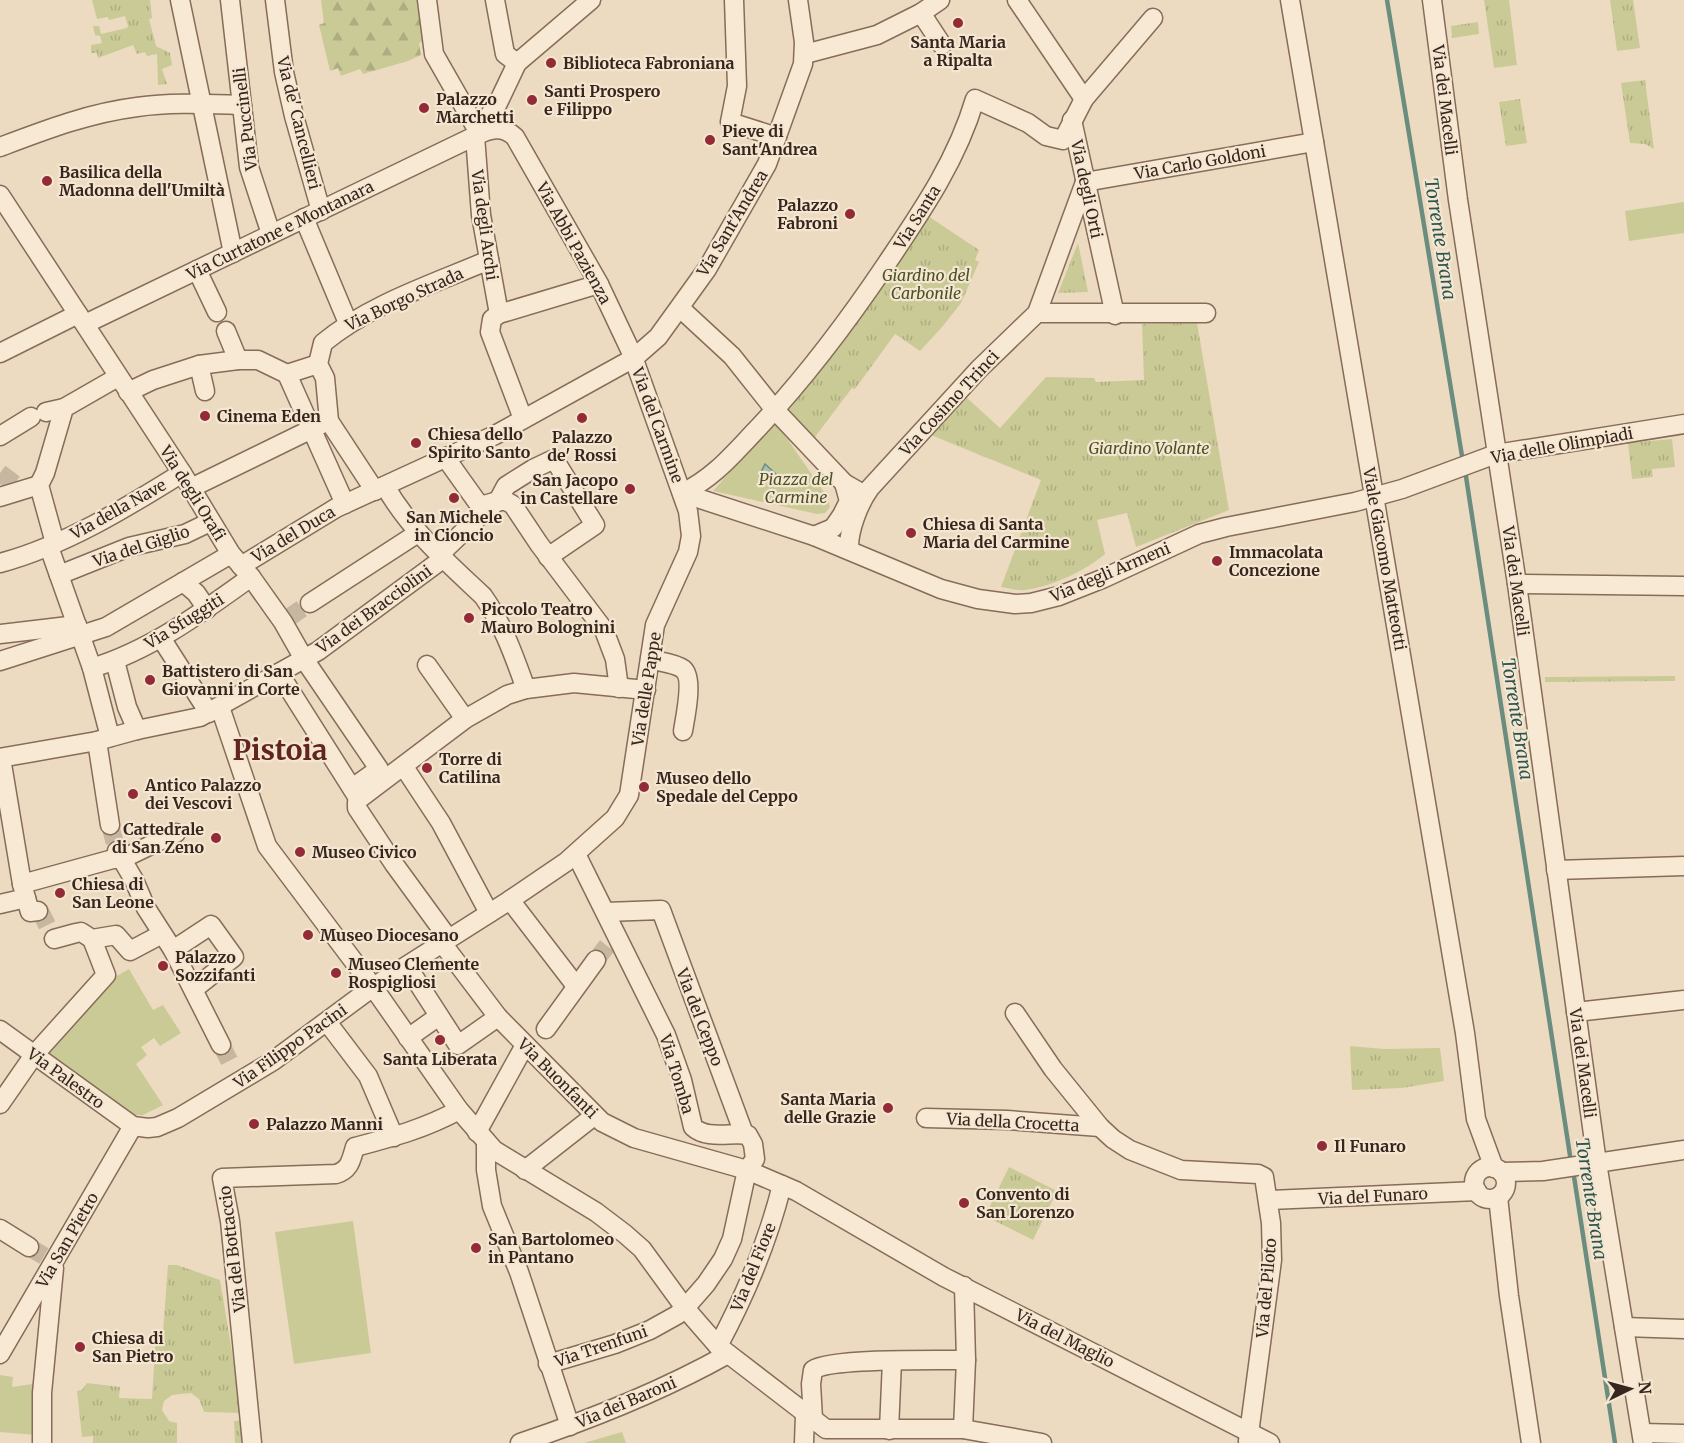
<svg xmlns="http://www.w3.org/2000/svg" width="1684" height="1443" font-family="Merriweather,serif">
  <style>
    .grass { fill: url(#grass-tufts) }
    .forest { fill: url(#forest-firs) }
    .garden { fill: #caca96 }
    .water { fill: #a4bfb4; stroke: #6b8d80; stroke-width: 1.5 }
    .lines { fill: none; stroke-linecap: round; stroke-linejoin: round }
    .stream { stroke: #6b8d80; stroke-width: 4.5 }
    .minor-tunnel { stroke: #c8b7a0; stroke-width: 18; stroke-dasharray: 18 9; stroke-linecap: butt }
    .minor-casing { stroke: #866c59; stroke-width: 21 }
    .minor { stroke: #f8e9d4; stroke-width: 18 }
    .poi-dot { fill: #932b37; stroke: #f4e6d1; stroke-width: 2 }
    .labels { text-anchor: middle; stroke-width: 4.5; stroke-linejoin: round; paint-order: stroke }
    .poi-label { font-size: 16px; font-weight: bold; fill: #36261d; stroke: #f4e6d1; text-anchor: start }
    .street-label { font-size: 16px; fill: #36261d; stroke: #f4e6d1 }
    .park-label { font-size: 16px; font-style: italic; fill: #4b5124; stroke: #f4e6d1 }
    .water-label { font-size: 18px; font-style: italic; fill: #2d554e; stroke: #f4e6d1 }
    .town-label { font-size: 28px; font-weight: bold; fill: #61241e; stroke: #f4e6d1 }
  </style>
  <defs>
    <pattern id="grass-tufts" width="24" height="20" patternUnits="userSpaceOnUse" patternTransform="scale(1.5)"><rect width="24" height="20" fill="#caca96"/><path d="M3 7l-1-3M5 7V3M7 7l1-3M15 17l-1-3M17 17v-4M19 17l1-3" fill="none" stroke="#aead81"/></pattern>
    <pattern id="forest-firs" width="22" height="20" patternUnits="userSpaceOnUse" patternTransform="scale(1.5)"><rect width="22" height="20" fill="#caca96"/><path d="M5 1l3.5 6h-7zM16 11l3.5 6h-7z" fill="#aead81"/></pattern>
  </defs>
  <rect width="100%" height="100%" fill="#eddbc1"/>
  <g class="grass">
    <polygon points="92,0 150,0 152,18 149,19 156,46 170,53 172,65 162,69 167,84 158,85 157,54 147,56 145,52 137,54 133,45 98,58 97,53 91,53 91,45 102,43 100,36 95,35 93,26 99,26 101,34 127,28 128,26 125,16 109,20 108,17 97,19"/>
    <polygon points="1484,0 1509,0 1517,65 1494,68"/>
    <polygon points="1610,0 1633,0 1640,48 1617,51"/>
    <polygon points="1478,22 1479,34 1452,38 1451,26"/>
    <polygon points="1645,80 1654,149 1645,144 1630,143 1621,83"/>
    <polygon points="1520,99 1527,143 1506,146 1499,102"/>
    <polygon points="925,214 979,250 975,260 979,262 961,303 943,326 920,351 895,334 855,389 852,388 815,437 788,415 789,404"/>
    <polygon points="1078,243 1088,292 1058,293"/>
    <path d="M1197,323L1229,510L1136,547L1127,513L1097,520L1105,554C1085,571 1051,587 1025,590C1017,591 1009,588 1001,587L1041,480L931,435L966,397L1000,428L1046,377L1094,378L1096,382L1144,380L1142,324Z"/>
    <polygon points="1672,439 1675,467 1652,469 1653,477 1632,479 1628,443"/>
    <polygon points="1675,676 1675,681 1545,682 1545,677"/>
    <polygon points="1350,1046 1384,1049 1440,1048 1444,1081 1402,1088 1352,1090"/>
    <polygon points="1009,1167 1057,1191 1033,1240 985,1216"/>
    <polygon points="168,1265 177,1265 220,1280 242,1413 204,1412 199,1399 191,1393 172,1395 164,1401 162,1410 169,1421 177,1423 177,1443 93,1443 93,1436 82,1437 77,1391 82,1390 87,1383 120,1387 119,1398 152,1399 156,1332 163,1332"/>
    <polygon points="244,1420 246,1443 235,1443 234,1421"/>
    <polygon points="622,1432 626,1443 584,1443"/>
  </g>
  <polygon class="forest" points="321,0 418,0 424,41 419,43 421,55 408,61 363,74 360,69 341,76 338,68 330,71 319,25 324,23"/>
  <g class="garden">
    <polygon points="1684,202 1684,233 1629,241 1625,211"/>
    <polygon points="775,421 828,498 830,507 825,513 817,514 713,491"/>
    <polygon points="129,969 153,1010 163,1005 181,1033 160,1046 154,1038 141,1047 147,1055 136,1064 163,1105 143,1115 133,1115 46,1054 115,977"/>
    <polygon points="353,1221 371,1353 294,1364 275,1232"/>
    <polygon points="0,1375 13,1377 12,1387 39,1383 37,1435 0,1432"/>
  </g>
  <polygon class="water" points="765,464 778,476 777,481 772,482 759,476"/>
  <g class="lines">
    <g class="stream">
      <polyline points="1387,0 1463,462"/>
      <polyline points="1465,470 1571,1162"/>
      <polyline points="1573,1170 1615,1443"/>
    </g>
    <g class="minor-tunnel">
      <polyline points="0,473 24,491"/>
      <polyline points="287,619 310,603"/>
      <polyline points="110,825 117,851"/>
      <polyline points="38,911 40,911 54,939"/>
      <polyline points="596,960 614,937"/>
      <polyline points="221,1045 233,1068"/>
      <polyline points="29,1247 44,1256"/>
    </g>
    <g class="minor-casing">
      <g id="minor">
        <polyline points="180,0 233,253"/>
        <polyline points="230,0 249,167 271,234"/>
        <polyline points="275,0 284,72 294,116 321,211"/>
        <polyline points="427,0 434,54 478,131"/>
        <polyline points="495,0 505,54 517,63"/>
        <polyline points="734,0 737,86 730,122 777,137"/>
        <polyline points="1017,0 1084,99"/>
        <polyline points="1290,0 1465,1033 1476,1119 1494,1168"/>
        <polyline points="1432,0 1458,200 1517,584 1597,1163 1643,1443"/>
        <polyline points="921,13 942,45"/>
        <polyline points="805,54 877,35 921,13 940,0"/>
        <polyline points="1072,120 1115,315"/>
        <polyline points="475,136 498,103 517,63 591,0"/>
        <polyline points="475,136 481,215 499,314"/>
        <path d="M0,147C45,130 89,113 137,107C172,102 207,104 242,105"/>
        <polyline points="1085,182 1314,142"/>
        <polyline points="0,195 182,473 231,554 251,577 283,622 304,659 379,769 352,788"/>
        <polyline points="304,218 348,323"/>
        <polyline points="197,270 217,312"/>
        <polyline points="680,308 732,356 775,410 844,483 865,495"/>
        <polyline points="1037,313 1085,182"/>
        <polyline points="226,331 238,360"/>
        <polyline points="0,353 78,314"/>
        <polyline points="318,364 287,374 345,504"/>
        <polyline points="199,365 205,391"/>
        <polyline points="128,392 153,380 199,365 238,360 258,360 287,374"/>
        <polyline points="46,412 64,408"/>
        <polyline points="523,419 490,332 492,319 499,314 599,284"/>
        <polyline points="0,436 31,417"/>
        <polyline points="445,457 480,506 498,501 506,501 513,505 539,544 604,630 615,659 619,688"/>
        <path d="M385,486C410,530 447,562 483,596C503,624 514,656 526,689"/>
        <polyline points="191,488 322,424"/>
        <path d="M375,491L329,421L325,378L318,364L323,343C370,304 433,284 489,260"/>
        <polyline points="682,493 814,536 941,589 978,599 1015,604 1031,603 1059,596 1102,579 1199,534 1226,527 1355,502 1402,489 1496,454 1684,424"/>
        <path d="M682,493C714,478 734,453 758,428C806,377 848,321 887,263C922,211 957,160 975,99L1028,123L1046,136L1063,140L1084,99L1153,18"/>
        <polyline points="0,497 39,485"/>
        <polyline points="814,536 833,528 842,515 849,501 844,483"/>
        <polyline points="55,543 39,485 45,473 64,408 118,377"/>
        <polyline points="49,547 92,668 110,737"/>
        <path d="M849,550C848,531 859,503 870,488L979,369L1037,313H1206"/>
        <polyline points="439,555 485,511 498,501 506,486 533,469 554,459 595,525 548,557"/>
        <path d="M0,563C64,546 126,508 182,473"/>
        <polyline points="241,566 336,508 495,435 634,358 658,337 707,269 767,164 803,64 804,42 798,0"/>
        <polyline points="59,575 129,547 185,534 210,522"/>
        <polyline points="183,582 196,593 207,609"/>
        <polyline points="1517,584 1684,586"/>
        <polyline points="310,603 418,533"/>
        <polyline points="0,634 77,625"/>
        <polyline points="161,638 209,713"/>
        <path d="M650,659C659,662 675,663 683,669C694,678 685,718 683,731"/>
        <polyline points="0,661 106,627 231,554"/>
        <polyline points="115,661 127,707 137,730"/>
        <polyline points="427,665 465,719"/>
        <path d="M92,668C151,650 201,613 251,577"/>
        <polyline points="279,673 358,798"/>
        <polyline points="220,707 267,846 373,987 459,1110 494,1150 596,1212 625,1234 642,1249 685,1308 718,1346 826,1429 963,1429 1042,1443"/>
        <polyline points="97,741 110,825"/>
        <polyline points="0,758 97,741 137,730 200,717 318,651 444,558"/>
        <polyline points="1,758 22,884 30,912 38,911"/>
        <polyline points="404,767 441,823 489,913"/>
        <polyline points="359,799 465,719 507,695 526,689 574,683 646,690"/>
        <polyline points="359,799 357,802 357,808 394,864 448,938"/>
        <polyline points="117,851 134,880 146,908 173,950 221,1045"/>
        <polyline points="1556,870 1684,866"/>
        <polyline points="22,884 113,859 122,859 176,833"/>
        <polyline points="510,900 576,986"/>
        <polyline points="0,904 26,898"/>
        <polyline points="606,912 661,910 744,1134"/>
        <polyline points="54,939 76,933 81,932 92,939 116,935 130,951 162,934"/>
        <polyline points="442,943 498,1017 602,1122 634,1138 747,1170 796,1191 944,1277 1270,1443"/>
        <polyline points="173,950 211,925 234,957 194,989"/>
        <polyline points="407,966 458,1045 498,1017"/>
        <polyline points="1576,1012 1684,1000"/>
        <polyline points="1015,1013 1053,1069 1100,1127 1113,1139 1130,1150 1181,1170 1258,1174 1264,1177 1271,1223 1272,1260 1248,1441"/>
        <polyline points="327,1022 368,1076 394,1137"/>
        <polyline points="546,1029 596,960"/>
        <path d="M0,1030L133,1126L148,1128L157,1127L178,1118L273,1061L373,987L510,900L566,862L615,818L629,795L655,625L688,552L691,536L688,511L632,354L599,284L515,137C502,125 490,129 475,136L85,324"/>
        <polyline points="408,1038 439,1016"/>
        <polyline points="0,1104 34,1055 106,975 92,939"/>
        <polyline points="926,1118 1007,1120 1100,1127"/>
        <polyline points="477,1132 525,1045"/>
        <polyline points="486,1141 486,1170 492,1206 519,1272 570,1426"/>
        <circle cx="1490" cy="1183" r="16"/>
        <polyline points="525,1170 594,1116"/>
        <polyline points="1501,1172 1543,1171 1684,1150"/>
        <polyline points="1498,1197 1509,1296 1531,1443"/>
        <polyline points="1269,1200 1477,1191"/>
        <polyline points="0,1229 29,1247"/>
        <polyline points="1624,1327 1684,1329"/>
        <path d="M718,1346C746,1294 768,1241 782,1185"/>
        <polyline points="0,1354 133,1126"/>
        <path d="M548,1364L615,1344L650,1330L677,1315L685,1308L706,1284L723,1259L732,1239L747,1170L755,1159L753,1144L748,1135C731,1132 707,1140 693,1127L682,1080L666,1035L576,854"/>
        <path d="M813,1419L811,1384L813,1370C830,1358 938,1360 966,1360"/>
        <polyline points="963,1429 966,1360 964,1286"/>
        <polyline points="889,1430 892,1361"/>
        <polyline points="1642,1433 1684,1434"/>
        <polyline points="42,1443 42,1393 54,1268"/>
        <path d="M252,1443L230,1221L222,1178L336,1174C350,1170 351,1160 355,1147C393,1137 424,1129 459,1110"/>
        <path d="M520,1443C592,1419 662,1391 728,1354"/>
        <polyline points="804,1443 805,1414"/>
      </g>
    </g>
    <use href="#minor" class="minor"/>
  </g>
  <g class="poi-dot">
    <circle cx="958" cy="23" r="6"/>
    <circle cx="551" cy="63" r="6"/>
    <circle cx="532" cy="100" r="6"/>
    <circle cx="424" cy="108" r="6"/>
    <circle cx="710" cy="140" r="6"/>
    <circle cx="47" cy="181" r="6"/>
    <circle cx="850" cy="214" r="6"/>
    <circle cx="205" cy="416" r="6"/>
    <circle cx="582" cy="418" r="6"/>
    <circle cx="416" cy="443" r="6"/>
    <circle cx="630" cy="489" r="6"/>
    <circle cx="454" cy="498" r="6"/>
    <circle cx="911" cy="533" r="6"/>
    <circle cx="1217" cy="561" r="6"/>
    <circle cx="469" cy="618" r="6"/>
    <circle cx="150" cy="680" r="6"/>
    <circle cx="427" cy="768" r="6"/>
    <circle cx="644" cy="787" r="6"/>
    <circle cx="133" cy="794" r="6"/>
    <circle cx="216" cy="838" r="6"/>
    <circle cx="300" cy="852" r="6"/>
    <circle cx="60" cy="893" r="6"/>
    <circle cx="308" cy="935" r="6"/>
    <circle cx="163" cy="966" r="6"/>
    <circle cx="336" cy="973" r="6"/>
    <circle cx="440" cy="1040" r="6"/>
    <circle cx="888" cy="1108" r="6"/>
    <circle cx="254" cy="1124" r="6"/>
    <circle cx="1322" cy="1146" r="6"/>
    <circle cx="964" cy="1203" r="6"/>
    <circle cx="476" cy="1248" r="6"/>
    <circle cx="80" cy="1347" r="6"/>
  </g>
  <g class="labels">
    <g class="poi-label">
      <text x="958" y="48" text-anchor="middle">Santa Maria<tspan x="958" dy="18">a Ripalta</tspan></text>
      <text x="563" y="69">Biblioteca Fabroniana</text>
      <text x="544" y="97">Santi Prospero<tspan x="544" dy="18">e Filippo</tspan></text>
      <text x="436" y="105">Palazzo<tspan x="436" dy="18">Marchetti</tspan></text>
      <text x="722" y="137">Pieve di<tspan x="722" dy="18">Sant'Andrea</tspan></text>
      <text x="59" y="178">Basilica della<tspan x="59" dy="18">Madonna dell'Umiltà</tspan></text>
      <text x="838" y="211" text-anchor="end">Palazzo<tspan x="838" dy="18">Fabroni</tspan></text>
      <text x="217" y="422">Cinema Eden</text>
      <text x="428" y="440">Chiesa dello<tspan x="428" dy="18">Spirito Santo</tspan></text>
      <text x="582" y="443" text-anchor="middle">Palazzo<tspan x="582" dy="18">de' Rossi</tspan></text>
      <text x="618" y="486" text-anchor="end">San Jacopo<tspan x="618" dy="18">in Castellare</tspan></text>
      <text x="454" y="523" text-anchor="middle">San Michele<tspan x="454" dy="18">in Cioncio</tspan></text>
      <text x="923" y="530">Chiesa di Santa<tspan x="923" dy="18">Maria del Carmine</tspan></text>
      <text x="1229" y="558">Immacolata<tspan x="1229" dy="18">Concezione</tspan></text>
      <text x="481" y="615">Piccolo Teatro<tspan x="481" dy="18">Mauro Bolognini</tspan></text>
      <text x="162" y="677">Battistero di San<tspan x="162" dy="18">Giovanni in Corte</tspan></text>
      <text x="439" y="765">Torre di<tspan x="439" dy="18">Catilina</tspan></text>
      <text x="656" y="784">Museo dello<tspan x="656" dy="18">Spedale del Ceppo</tspan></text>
      <text x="145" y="791">Antico Palazzo<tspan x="145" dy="18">dei Vescovi</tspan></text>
      <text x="204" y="835" text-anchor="end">Cattedrale<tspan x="204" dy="18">di San Zeno</tspan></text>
      <text x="312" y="858">Museo Civico</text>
      <text x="72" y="890">Chiesa di<tspan x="72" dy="18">San Leone</tspan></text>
      <text x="320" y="941">Museo Diocesano</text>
      <text x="175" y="963">Palazzo<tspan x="175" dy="18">Sozzifanti</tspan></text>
      <text x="348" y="970">Museo Clemente<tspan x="348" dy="18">Rospigliosi</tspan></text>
      <text x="440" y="1065" text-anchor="middle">Santa Liberata</text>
      <text x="876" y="1105" text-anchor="end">Santa Maria<tspan x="876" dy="18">delle Grazie</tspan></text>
      <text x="266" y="1130">Palazzo Manni</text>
      <text x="1334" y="1152">Il Funaro</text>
      <text x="976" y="1200">Convento di<tspan x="976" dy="18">San Lorenzo</tspan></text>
      <text x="488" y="1245">San Bartolomeo<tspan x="488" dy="18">in Pantano</tspan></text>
      <text x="92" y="1344">Chiesa di<tspan x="92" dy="18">San Pietro</tspan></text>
    </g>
    <g class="street-label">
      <text transform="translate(1445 100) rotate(83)" y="6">Via dei Macelli</text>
      <text transform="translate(245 119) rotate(-97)" y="6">Via Puccinelli</text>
      <text transform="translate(299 123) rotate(76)" y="6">Via de' Cancellieri</text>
      <text transform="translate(1200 162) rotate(-10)" y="6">Via Carlo Goldoni</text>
      <text transform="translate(1087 189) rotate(78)" y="6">Via degli Orti</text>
      <text transform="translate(917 217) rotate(-58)" y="6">Via Santa</text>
      <text transform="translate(732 223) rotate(-59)" y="6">Via Sant'Andrea</text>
      <text transform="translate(485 225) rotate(82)" y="6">Via degli Archi</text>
      <text transform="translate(280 230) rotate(-26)" y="6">Via Curtatone e Montanara</text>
      <text transform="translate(574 243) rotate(61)" y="6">Via Abbi Pazienza</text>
      <text transform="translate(404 299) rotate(-25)" y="6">Via Borgo Strada</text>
      <text transform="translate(949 403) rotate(-47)" y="6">Via Cosimo Trinci</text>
      <text transform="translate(658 425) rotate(70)" y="6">Via del Carmine</text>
      <text transform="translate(1562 445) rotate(-10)" y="6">Via delle Olimpiadi</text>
      <text transform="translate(193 493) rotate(58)" y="6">Via degli Orafi</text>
      <text transform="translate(118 509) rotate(-29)" y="6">Via della Nave</text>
      <text transform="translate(293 534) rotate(-31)" y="6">Via del Duca</text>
      <text transform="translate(141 546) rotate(-18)" y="6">Via del Giglio</text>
      <text transform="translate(1385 559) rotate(80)" y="6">Viale Giacomo Matteotti</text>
      <text transform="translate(1110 572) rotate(-23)" y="6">Via degli Armeni</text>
      <text transform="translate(1516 581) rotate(82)" y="6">Via dei Macelli</text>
      <text transform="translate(374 609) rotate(-36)" y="6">Via dei Bracciolini</text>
      <text transform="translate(184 621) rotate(-32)" y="6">Via Sfuggiti</text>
      <text transform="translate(646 689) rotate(-81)" y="6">Via delle Pappe</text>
      <text transform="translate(700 1017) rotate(69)" y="6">Via del Ceppo</text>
      <text transform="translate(290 1046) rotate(-35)" y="6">Via Filippo Pacini</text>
      <text transform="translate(1583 1063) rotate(82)" y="6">Via dei Macelli</text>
      <text transform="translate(677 1074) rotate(73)" y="6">Via Tomba</text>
      <text transform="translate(66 1078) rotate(36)" y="6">Via Palestro</text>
      <text transform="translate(558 1078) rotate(45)" y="6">Via Buonfanti</text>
      <text transform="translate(1013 1122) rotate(3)" y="6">Via della Crocetta</text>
      <text transform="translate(1373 1196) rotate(-3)" y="6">Via del Funaro</text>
      <text transform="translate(67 1240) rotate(-60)" y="6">Via San Pietro</text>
      <text transform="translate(232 1249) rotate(-97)" y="6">Via del Bottaccio</text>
      <text transform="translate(753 1267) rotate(-68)" y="6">Via del Fiore</text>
      <text transform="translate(1266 1288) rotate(-85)" y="6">Via del Piloto</text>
      <text transform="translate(1065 1338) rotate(27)" y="6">Via del Maglio</text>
      <text transform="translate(601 1346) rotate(-19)" y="6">Via Trenfuni</text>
      <text transform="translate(626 1402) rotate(-23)" y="6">Via dei Baroni</text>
    </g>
    <g class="park-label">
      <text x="926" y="281">Giardino del<tspan x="926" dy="18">Carbonile</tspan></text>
      <text x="1149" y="454">Giardino Volante</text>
      <text x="796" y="485">Piazza del<tspan x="796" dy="18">Carmine</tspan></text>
    </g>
    <g class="water-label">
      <text transform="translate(1440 239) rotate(81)" y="6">Torrente Brana</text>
      <text transform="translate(1517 719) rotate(81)" y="6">Torrente Brana</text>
      <text transform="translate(1591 1199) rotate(81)" y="6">Torrente Brana</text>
    </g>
    <g class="town-label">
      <text x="280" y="760">Pistoia</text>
    </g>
  </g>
  <g transform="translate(1630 1389) rotate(85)" stroke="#f4e6d1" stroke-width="4.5" paint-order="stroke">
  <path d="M0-4.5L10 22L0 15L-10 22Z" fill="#36261d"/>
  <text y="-9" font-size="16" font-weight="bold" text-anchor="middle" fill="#36261d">N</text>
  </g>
</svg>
